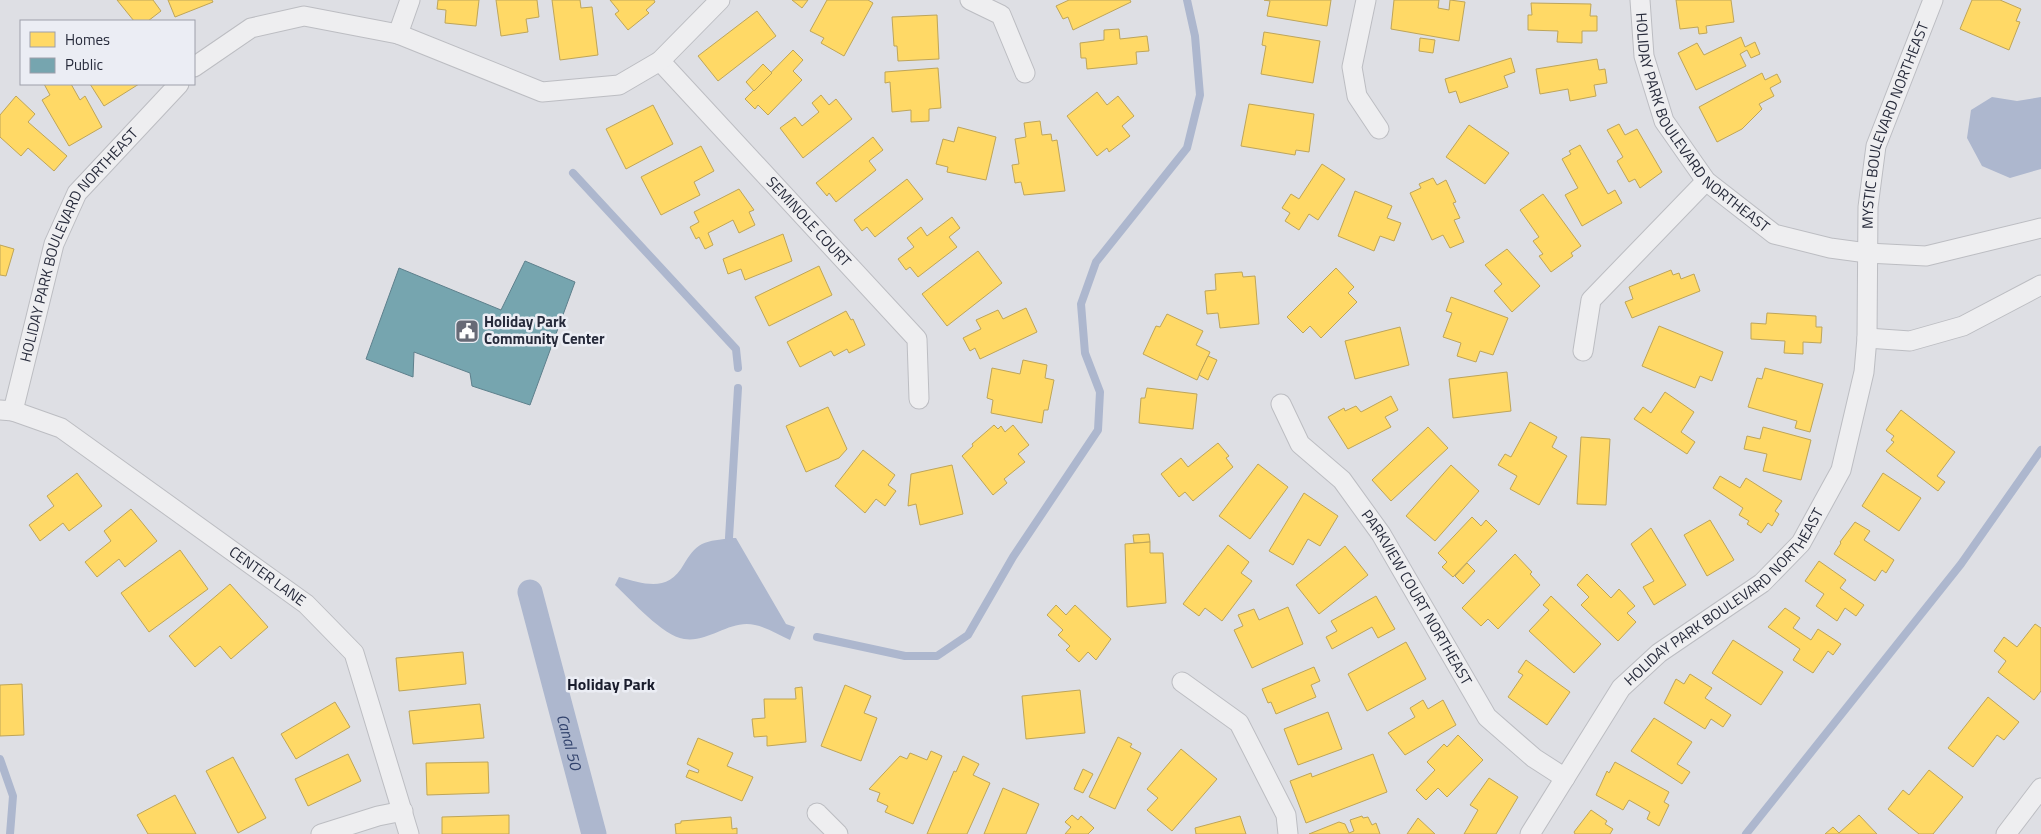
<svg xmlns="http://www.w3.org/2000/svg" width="2041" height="834" font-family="'Titillium Web',sans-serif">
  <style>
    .water { fill: #adb7ce }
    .homes { fill: #ffd966; stroke: #bea559 }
    .public { fill: #76a5af; stroke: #5e808c }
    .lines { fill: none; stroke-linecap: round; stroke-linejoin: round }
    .stream { stroke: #adb7ce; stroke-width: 8 }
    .canal { stroke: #adb7ce; stroke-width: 25 }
    .street-casing { stroke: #bcbdc2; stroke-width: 21 }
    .street { stroke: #eeeef0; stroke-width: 19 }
    .labels { text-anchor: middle; stroke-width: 5; stroke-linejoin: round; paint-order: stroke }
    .street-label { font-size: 15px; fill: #272b3b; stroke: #ebedf4 }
    .poi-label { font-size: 15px; font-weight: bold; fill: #272b3b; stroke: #ebedf4; text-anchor: start }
    .neighbourhood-label { font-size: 16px; font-weight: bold; fill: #191c2c; stroke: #ebedf4 }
    .water-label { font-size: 16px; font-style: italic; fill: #32436d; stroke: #ebedf4 }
  </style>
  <rect width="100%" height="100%" fill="#dedfe4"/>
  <g class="water">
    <polygon points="1992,97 2017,101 2041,97 2041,169 2010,178 1982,166 1967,138 1971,110"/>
    <path d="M729,538H736L786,624L795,627L790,640C779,635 766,627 755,625C730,619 709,643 684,639C663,636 631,600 615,585L619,577C645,584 668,593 684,564C689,556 694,548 702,544C710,540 721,540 729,538Z"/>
  </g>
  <g class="homes">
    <polygon points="117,0 153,0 161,11 148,21 134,21"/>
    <polygon points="168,0 212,0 213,2 175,17"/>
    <polygon points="438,0 479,0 476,26 445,23 446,10 437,9"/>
    <polygon points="496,0 537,0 539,17 526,19 528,32 501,36"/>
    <polygon points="552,0 580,0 581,8 592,7 598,55 560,60"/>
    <polygon points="610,0 654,0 655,2 646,10 649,13 628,30 615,14 619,11"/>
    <polygon points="792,0 808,0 802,8"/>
    <polygon points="827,0 868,0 873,3 844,56 821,43 824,38 810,31"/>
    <polygon points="1069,0 1130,0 1131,2 1073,30 1068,17 1063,19 1056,6"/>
    <polygon points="1264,0 1331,0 1327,26 1267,16 1270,1"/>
    <polygon points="1394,0 1439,0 1438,8 1449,10 1450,0 1465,2 1459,41 1391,29"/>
    <polygon points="1676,0 1731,0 1734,22 1706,26 1707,33 1699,34 1698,27 1680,29"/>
    <polygon points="1972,0 2000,0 2021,9 2016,21 2020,22 2009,50 1960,29"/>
    <polygon points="1531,3 1591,4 1590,16 1597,16 1597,31 1582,31 1582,43 1557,42 1558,31 1528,30 1528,15 1532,15"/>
    <polygon points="757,11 776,36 718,81 698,56"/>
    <polygon points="937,15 939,59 898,61 897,46 894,46 892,17"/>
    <polygon points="1119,29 1120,39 1147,36 1149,51 1136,52 1137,64 1087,69 1086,58 1081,58 1080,43 1104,40 1104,30"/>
    <polygon points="1264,32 1320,41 1313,83 1261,74 1266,46 1262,45"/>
    <polygon points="1741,37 1745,47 1755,42 1760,54 1751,58 1747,50 1740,54 1746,66 1696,90 1678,53 1697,43 1704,55"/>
    <polygon points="1420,38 1435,40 1433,53 1419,51"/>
    <polygon points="793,50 803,60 793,71 802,80 768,115 758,105 755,109 745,99"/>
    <polygon points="1511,58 1515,72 1504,76 1508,87 1460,103 1456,91 1449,93 1445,79"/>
    <polygon points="1597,59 1599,70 1605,69 1607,83 1594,85 1596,96 1570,101 1568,89 1540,94 1536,69"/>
    <polygon points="763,64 772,73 754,91 746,82"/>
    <polygon points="938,68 941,108 929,109 929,121 911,122 911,110 892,112 890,82 885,83 885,72"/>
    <polygon points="1762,73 1765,80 1777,74 1781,82 1770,88 1774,96 1759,104 1762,109 1742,129 1717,142 1699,107"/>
    <polygon points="44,84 71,84 80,100 85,96 102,127 69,146 42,100 50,95"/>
    <polygon points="90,84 139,84 104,106"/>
    <polygon points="1097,92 1107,105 1118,96 1134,116 1122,126 1130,136 1109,152 1107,148 1097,156 1067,116"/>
    <polygon points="821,95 829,105 836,99 852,119 803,158 780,128 795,117 802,126 819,112 812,103"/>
    <polygon points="16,96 35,114 28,122 67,156 54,171 28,148 21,156 0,137 0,115"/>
    <polygon points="1249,104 1314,114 1309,152 1296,150 1295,155 1241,146"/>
    <polygon points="653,105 673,144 626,169 606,129"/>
    <polygon points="1040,121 1042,135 1051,134 1052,141 1057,140 1065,191 1024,195 1021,182 1015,183 1012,165 1019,164 1015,139 1026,137 1024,123"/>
    <polygon points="1619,124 1625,135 1637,129 1662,172 1640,188 1635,179 1629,182 1617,161 1623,157 1607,130"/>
    <polygon points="1469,125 1509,153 1485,184 1446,157"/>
    <polygon points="958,127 996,137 986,180 947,172 948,167 936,164 943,139 954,142"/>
    <polygon points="873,137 883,150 869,161 876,170 836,202 829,193 827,196 816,183"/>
    <polygon points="1580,145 1608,194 1615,190 1622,203 1582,226 1565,195 1578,188 1562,159 1571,154 1569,151"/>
    <polygon points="701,146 714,171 694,182 700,195 661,215 641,177"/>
    <polygon points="1322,164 1345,179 1318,220 1309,214 1299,230 1285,221 1290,213 1282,208 1291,194 1299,199"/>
    <polygon points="1433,178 1437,185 1446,180 1456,202 1453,203 1460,218 1454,220 1464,242 1450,248 1443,235 1432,240 1410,193 1421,188 1419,184"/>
    <polygon points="907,179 923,199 875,237 867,227 862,231 854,220"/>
    <polygon points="739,189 754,210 749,212 755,225 739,233 733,220 708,233 713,245 705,249 699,237 696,239 690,227 699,222 694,212"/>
    <polygon points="1355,191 1392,206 1387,218 1401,223 1394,241 1380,236 1374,251 1338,236"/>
    <polygon points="1543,194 1581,246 1571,253 1573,256 1551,272 1539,256 1543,254 1533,241 1539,237 1520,210"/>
    <polygon points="952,217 960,228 949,237 957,247 918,277 910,267 906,270 898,259 914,247 907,238 921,227 927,236"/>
    <polygon points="783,234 792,261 745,280 741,269 728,274 723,259"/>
    <polygon points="0,245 14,249 6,276 0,275"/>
    <polygon points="1507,249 1540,286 1512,312 1494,291 1502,284 1485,265"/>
    <polygon points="978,251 1002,283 947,326 922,294"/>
    <polygon points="819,266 832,295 769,326 755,297"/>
    <polygon points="1336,268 1354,287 1348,293 1357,302 1321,338 1310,326 1303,333 1287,317"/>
    <polygon points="1671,270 1673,275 1679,273 1681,279 1694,274 1700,291 1632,318 1625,302 1633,299 1629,287"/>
    <polygon points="1242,272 1243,277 1255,276 1259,324 1220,328 1218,313 1207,314 1205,291 1216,290 1215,274"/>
    <polygon points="1451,297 1508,318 1493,355 1480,351 1476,362 1457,356 1461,343 1443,337 1452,313 1446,311"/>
    <polygon points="1026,308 1037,332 980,359 975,348 970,351 963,338 981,329 976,320 998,310 1003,319"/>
    <polygon points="846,311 851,320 853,319 865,345 849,353 847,349 834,356 831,351 800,367 787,342"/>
    <polygon points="1767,313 1816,316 1816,327 1822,327 1821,343 1803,342 1803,354 1784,353 1785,341 1751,339 1751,323 1766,324"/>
    <polygon points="1167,314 1203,331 1196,345 1210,352 1197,380 1143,354 1156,326 1160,327"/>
    <polygon points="1659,326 1723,352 1712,381 1700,376 1695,388 1642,366"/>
    <polygon points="1400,327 1409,365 1355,379 1345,341"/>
    <polygon points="1208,356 1217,360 1208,380 1199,375"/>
    <polygon points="1023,360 1047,365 1045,378 1054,380 1048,410 1044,410 1042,423 991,413 993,400 987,398 992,368 1020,374"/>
    <polygon points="1765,368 1823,384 1810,432 1795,428 1797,421 1748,407 1757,378 1762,379"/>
    <polygon points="1507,372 1511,411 1453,418 1449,379"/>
    <polygon points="1147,388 1197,394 1193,429 1139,423 1141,398 1145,398"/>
    <polygon points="1665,392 1694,412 1681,432 1695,442 1687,454 1634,419 1643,407 1651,413"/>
    <polygon points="1391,396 1398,410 1385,417 1391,427 1348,449 1328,417 1344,408 1345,411 1356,406 1361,412"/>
    <polygon points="828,407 847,449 839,458 806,472 786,426"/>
    <polygon points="1901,410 1955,452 1937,476 1945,482 1938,491 1886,451 1894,442 1891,440 1894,436 1886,430"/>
    <polygon points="1530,422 1557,437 1552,447 1567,456 1539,505 1510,489 1517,476 1498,465 1505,454 1511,457"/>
    <polygon points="994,425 998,429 1001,426 1005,432 1013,425 1029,445 1018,454 1025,462 1004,479 1007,483 993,495 962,456 973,446 972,444"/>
    <polygon points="1428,427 1448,448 1391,501 1372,480"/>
    <polygon points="1763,427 1811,440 1801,480 1763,471 1767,454 1744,449 1747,436 1760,439"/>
    <polygon points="1581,437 1610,439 1606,505 1577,504"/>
    <polygon points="1218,443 1229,456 1226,458 1233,467 1193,501 1185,492 1179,497 1161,474 1181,458 1188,467"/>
    <polygon points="863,450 895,475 888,485 896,491 885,506 876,499 865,513 835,486"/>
    <polygon points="1258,464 1288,487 1250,539 1219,516"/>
    <polygon points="952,465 963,514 920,525 916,504 908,506 911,474"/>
    <polygon points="1451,465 1479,491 1435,541 1406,516"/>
    <polygon points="77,473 102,506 69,531 63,523 40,541 29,525 54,506 47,496"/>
    <polygon points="1883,473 1921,498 1899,531 1862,506"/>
    <polygon points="1720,476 1740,488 1746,478 1782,501 1775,511 1779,514 1772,526 1768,523 1761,533 1747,524 1749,521 1739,515 1743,508 1713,488"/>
    <polygon points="1304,493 1338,516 1320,546 1308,539 1293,565 1269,551"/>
    <polygon points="131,509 157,541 125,567 119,559 97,577 85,562 111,541 104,531"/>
    <polygon points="1472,517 1481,526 1486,520 1497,531 1453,577 1442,567 1447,562 1438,553"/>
    <polygon points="1710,520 1734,560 1707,576 1684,535"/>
    <polygon points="1855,522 1870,531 1864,540 1894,560 1886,573 1882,570 1875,581 1834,554 1841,543 1840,542"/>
    <polygon points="1651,528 1686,585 1654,605 1643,587 1654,581 1631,544"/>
    <polygon points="1149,534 1150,542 1134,543 1133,535"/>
    <polygon points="1150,542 1150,553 1163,553 1166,603 1127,607 1125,544"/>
    <polygon points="1228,545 1249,562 1241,573 1252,581 1222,621 1205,608 1199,616 1183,604"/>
    <polygon points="1345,546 1368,575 1319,614 1296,585"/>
    <polygon points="180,550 208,589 149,632 121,593"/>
    <polygon points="1515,554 1532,572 1530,574 1540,585 1498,629 1488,619 1481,626 1462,608"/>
    <polygon points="1819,561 1846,580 1840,588 1864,605 1856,616 1845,608 1837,621 1816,606 1824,594 1805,581"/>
    <polygon points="1467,563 1475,571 1463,584 1455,576"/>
    <polygon points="1587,574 1611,598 1619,589 1635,606 1627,613 1636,622 1618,641 1581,605 1589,597 1577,585"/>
    <polygon points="230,584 268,627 231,659 220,646 195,667 169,636"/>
    <polygon points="1376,596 1395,629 1378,638 1372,627 1332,649 1326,637 1337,631 1331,621"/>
    <polygon points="1551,596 1601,644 1574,673 1529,631 1549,610 1543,605"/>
    <polygon points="1056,605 1066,615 1075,605 1111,639 1096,660 1088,652 1079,662 1066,650 1070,646 1058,635 1063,630 1047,615"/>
    <polygon points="1288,607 1303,644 1252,668 1234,630 1243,626 1238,615 1254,609 1259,620"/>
    <polygon points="1785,608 1800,618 1793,628 1811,640 1818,629 1841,644 1833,655 1828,651 1813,673 1793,660 1800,649 1768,627"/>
    <polygon points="2035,624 2041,628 2041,691 2034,700 1998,672 2006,661 1994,651 2004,637 2017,647"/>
    <polygon points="1733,640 1783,672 1761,705 1712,673"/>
    <polygon points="1406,642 1426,679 1367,711 1348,674"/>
    <polygon points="463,652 466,684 399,691 396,658"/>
    <polygon points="1526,660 1570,692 1547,725 1508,697 1523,675 1518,672"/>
    <polygon points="1314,667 1320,681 1311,685 1316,697 1276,714 1271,702 1268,703 1262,689"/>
    <polygon points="1690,674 1712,688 1705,698 1731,715 1723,727 1711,719 1705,729 1664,703 1676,679 1684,684"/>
    <polygon points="22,684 24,735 0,736 0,685"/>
    <polygon points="845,685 871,696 864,713 877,718 861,761 821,746"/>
    <polygon points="802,687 806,742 767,746 767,736 754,737 752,719 765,718 764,699 796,699 795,688"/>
    <polygon points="1080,690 1085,733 1026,739 1022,696"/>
    <polygon points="1988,697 2019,722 2004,740 1997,735 1973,767 1948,748"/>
    <polygon points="1423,700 1428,709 1443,700 1456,725 1405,755 1388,733 1415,717 1410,708"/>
    <polygon points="335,702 350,727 296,759 281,734"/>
    <polygon points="480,704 484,738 413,744 409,711"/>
    <polygon points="1328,712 1342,749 1298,765 1284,729"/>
    <polygon points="1654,718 1692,742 1677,764 1690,772 1682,784 1631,751"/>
    <polygon points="1458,735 1483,760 1447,797 1438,788 1426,800 1416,790 1435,770 1427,762 1444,744 1447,747"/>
    <polygon points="1118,737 1132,744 1130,747 1141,753 1115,809 1089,797"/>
    <polygon points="698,738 733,753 727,766 753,777 742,801 686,777 689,770 698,773 699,770 687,764"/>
    <polygon points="1181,749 1217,779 1172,831 1147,810 1158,798 1147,789"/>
    <polygon points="931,751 942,756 913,824 885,812 888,806 877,801 880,793 869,789 900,756 907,759 910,753 927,760"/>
    <polygon points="348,754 361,781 308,806 295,779"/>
    <polygon points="1373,754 1387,792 1306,823 1290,781 1311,773 1312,777"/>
    <polygon points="963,756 979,764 973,775 990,783 967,834 927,834 954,771 956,772"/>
    <polygon points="233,757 266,818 238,833 206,771"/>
    <polygon points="488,762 489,793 427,795 426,763"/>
    <polygon points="1615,762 1669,792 1664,802 1669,805 1659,826 1647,819 1650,812 1629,800 1623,810 1596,795 1607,771 1609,773"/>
    <polygon points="1083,769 1093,774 1083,793 1074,789"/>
    <polygon points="1929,770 1963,797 1933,834 1919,834 1888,809 1903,790 1909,795"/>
    <polygon points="1489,778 1518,797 1496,834 1464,834 1478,810 1470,805"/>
    <polygon points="1003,788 1039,804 1026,834 984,834"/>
    <polygon points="175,795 196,834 148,834 137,815"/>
    <polygon points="1591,810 1607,821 1605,824 1613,829 1610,834 1575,834 1574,832"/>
    <polygon points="509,815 509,834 442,834 442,817"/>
    <polygon points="1072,815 1078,820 1081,816 1094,828 1088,834 1065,834 1071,827 1065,822"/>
    <polygon points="1859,815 1877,834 1825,834 1833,827 1839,833"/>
    <polygon points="1240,816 1246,834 1196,834 1195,828"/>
    <polygon points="1362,816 1363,818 1368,817 1372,825 1376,823 1380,834 1309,834 1339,822 1345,824 1349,833 1354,831 1350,820"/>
    <polygon points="731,817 732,829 737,828 737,834 676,834 675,824 681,823 681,821"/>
    <polygon points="1418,818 1435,834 1407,834"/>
  </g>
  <polygon class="public" points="525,261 575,282 530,405 472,386 470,373 414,352 413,377 366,359 399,268 501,310"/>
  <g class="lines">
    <g class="stream">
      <polyline points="573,173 736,349 738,368"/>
      <polyline points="729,538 738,388"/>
      <polyline points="817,637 905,656 937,656 968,635 1013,557 1098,430 1100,392 1085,353 1081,304 1096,262 1187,148 1200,95 1195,36 1187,0"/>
      <polyline points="0,759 13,796 10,834"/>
      <polyline points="1746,834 1961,564 2041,450"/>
    </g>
    <path class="canal" id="s1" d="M530,592L594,834"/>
    <g class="street-casing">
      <g id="street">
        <polyline points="970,0 1001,15 1025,73"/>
        <polyline points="1366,0 1352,67 1357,96 1379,129"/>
        <path id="s2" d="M1640,0L1644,56L1664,121L1706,181L1774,234L1830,248L1867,253L1926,256L2041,228"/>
        <polyline points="398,34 410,0"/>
        <path id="s3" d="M660,61L917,339L919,399"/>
        <polyline points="194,67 251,28 304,16 398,34 542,92 619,85 660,61 720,0"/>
        <polyline points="1867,338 1910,341 1963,326 2041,285"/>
        <polyline points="1583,351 1591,300 1706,181"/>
        <path id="s4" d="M1281,404L1300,444L1342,480L1381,534L1487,717L1534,758L1565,778"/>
        <path id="s5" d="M0,410L13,411L54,244L77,193L179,84"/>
        <path id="s6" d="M13,411L61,428L306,604L354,653L409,834"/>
        <polyline points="1182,682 1239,723 1286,815 1288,834"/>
        <polyline points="817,813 838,834"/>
        <polyline points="321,834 378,816 403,811"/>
        <path id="s7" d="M1530,834L1621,688L1659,653L1762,583L1801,543L1841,470L1864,372L1867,338L1868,207L1876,146L1933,0"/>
        <polyline points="2006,834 2041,788"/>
      </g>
    </g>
    <use href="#street" class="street"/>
  </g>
  <defs>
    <g id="civic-square" transform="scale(1.25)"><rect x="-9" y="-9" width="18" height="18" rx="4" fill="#676a76" stroke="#ebedf4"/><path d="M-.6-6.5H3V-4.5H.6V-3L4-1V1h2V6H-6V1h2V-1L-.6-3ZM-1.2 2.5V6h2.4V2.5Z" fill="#fff"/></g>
  </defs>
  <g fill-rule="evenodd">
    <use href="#civic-square" x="467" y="331"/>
  </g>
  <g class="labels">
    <g class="street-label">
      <text dy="5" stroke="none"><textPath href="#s2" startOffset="144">HOLIDAY PARK BOULEVARD NORTHEAST</textPath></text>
      <text dy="5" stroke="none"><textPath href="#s7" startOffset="839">MYSTIC BOULEVARD NORTHEAST</textPath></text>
      <text dy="5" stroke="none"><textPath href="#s3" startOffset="219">SEMINOLE COURT</textPath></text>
      <text dy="5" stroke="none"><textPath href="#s5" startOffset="195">HOLIDAY PARK BOULEVARD NORTHEAST</textPath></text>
      <text dy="5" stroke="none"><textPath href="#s6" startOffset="305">CENTER LANE</textPath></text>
      <text dy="5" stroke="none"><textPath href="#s7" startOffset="311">HOLIDAY PARK BOULEVARD NORTHEAST</textPath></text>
      <text dy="5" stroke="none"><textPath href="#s4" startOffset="239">PARKVIEW COURT NORTHEAST</textPath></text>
    </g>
    <g class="poi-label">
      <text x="484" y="327">Holiday Park<tspan x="484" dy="17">Community Center</tspan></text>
    </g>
    <g class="neighbourhood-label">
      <text x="611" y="690">Holiday Park</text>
    </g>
    <g class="water-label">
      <text dy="6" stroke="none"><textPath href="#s1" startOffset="155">Canal 50</textPath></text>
    </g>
  </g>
  <rect x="20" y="20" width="175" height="65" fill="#ebedf4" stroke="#9d9faa"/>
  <rect x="30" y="32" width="25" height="15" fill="#ffd966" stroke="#9d9faa"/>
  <text x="65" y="45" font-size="15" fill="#272b3b">Homes</text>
  <rect x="30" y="58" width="25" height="15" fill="#76a5af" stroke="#9d9faa"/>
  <text x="65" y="70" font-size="15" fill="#272b3b">Public</text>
</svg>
